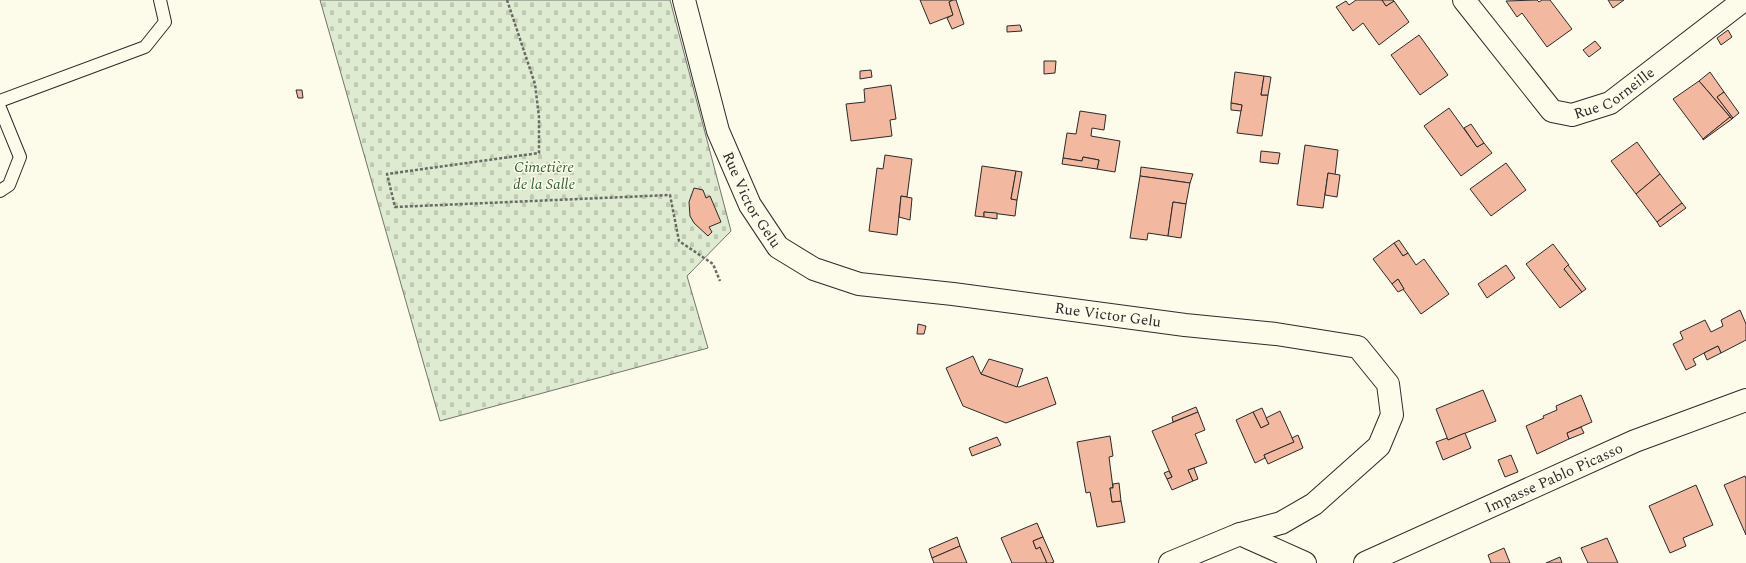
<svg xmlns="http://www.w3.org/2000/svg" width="1746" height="563" font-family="Spectral,serif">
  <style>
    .cemetery { fill: url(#cemetery-stones); stroke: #74746e }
    .building { fill: #f2b8a0; stroke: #2b2b2b }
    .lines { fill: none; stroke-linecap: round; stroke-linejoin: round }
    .service-casing { stroke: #2b2b2b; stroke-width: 14 }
    .minor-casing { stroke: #2b2b2b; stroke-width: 24 }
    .path { stroke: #6a6964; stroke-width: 2.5; stroke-dasharray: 3 2; stroke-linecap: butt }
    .service { stroke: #fdfbea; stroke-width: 12 }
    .minor { stroke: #fdfbea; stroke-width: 22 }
    .labels { text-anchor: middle; stroke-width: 3; stroke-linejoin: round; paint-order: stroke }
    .street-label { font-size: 15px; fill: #2b2b2b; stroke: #fdfbea }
    .park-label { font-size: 15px; font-style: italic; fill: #34623c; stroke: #fdfbea }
  </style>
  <defs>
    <pattern id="cemetery-stones" width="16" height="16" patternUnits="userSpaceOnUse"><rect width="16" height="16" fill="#deebd1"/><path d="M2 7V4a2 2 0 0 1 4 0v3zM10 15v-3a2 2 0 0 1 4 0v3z" fill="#bfcab4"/></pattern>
  </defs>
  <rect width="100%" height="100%" fill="#fdfbea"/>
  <polygon class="cemetery" points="320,0 670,0 731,231 687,276 708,348 440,421"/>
  <g class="building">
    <polygon points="920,0 953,0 949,2 953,15 930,24"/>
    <polygon points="953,0 956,0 964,24 952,29 947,18 953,15 949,2"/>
    <polygon points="1356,0 1382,0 1386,6 1394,1 1409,22 1379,45 1363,23 1353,31 1336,7 1346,1 1349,5"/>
    <polygon points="1382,0 1393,0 1394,1 1386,6"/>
    <polygon points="1537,0 1539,2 1542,0 1550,0 1572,29 1547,47 1522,13 1517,17 1506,1"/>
    <polygon points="1608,0 1624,0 1613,8"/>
    <polygon points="1020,25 1022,31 1007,32 1007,26"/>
    <polygon points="1728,30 1732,37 1721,45 1717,38"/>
    <polygon points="1419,35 1448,75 1420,95 1391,55"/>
    <polygon points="1595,41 1601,48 1589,57 1583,50"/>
    <polygon points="1044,61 1056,61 1055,73 1044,74"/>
    <polygon points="871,70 872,77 860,79 860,71"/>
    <polygon points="1235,72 1264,76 1261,95 1268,95 1262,136 1237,133 1242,105 1231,103"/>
    <polygon points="1710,72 1724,92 1717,97 1733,118 1732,119 1699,81"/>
    <polygon points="1264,76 1271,77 1268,95 1261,95"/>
    <polygon points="1699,81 1730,117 1703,139 1673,99"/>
    <polygon points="891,85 896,119 890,120 892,136 851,141 846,104 865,102 864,89"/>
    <polygon points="296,90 302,90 303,98 298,98"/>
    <polygon points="1724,92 1739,113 1733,118 1717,97"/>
    <polygon points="1231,103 1242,105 1241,111 1231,110"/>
    <polygon points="1449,108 1477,147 1484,143 1492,153 1461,176 1424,126"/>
    <polygon points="1080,111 1106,115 1104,130 1092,128 1091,136 1120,141 1115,172 1097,169 1099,160 1083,157 1082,161 1063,158 1067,133 1076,134"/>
    <polygon points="1730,117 1732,119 1703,140 1703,139"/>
    <polygon points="1471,124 1484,143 1477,147 1464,128"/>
    <polygon points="1637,142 1660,174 1636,194 1611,161"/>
    <polygon points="1305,145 1338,150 1335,175 1328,173 1323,208 1297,205"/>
    <polygon points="1261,151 1280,153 1278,164 1260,162"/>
    <polygon points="885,155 912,159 907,197 901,196 897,235 869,231 877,168 883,169"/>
    <polygon points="1083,157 1099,160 1097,169 1062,164 1063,158 1082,161"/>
    <polygon points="1506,163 1526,190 1491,216 1470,189"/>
    <polygon points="982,166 1016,171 1011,199 1017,200 1015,216 984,212 984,217 975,216"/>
    <polygon points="1141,167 1193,174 1190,183 1140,176"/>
    <polygon points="1016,171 1022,172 1017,200 1011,199"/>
    <polygon points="1328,173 1340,175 1337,197 1325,195"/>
    <polygon points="1660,174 1682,203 1657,222 1636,194"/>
    <polygon points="1140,176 1190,183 1186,204 1173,202 1168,236 1148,233 1147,240 1130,238"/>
    <polygon points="694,188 703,190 706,198 710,196 721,222 709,227 712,232 708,236 694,223 690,216 689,202"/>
    <polygon points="901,196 912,198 910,220 899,217"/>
    <polygon points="1173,202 1186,204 1181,238 1168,236"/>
    <polygon points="1682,203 1686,208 1660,227 1657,222"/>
    <polygon points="984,212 997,213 997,219 984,217"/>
    <polygon points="1399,240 1408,253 1403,256 1394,243"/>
    <polygon points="1394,243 1403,256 1408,253 1416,265 1424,259 1449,294 1421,314 1403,289 1404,289 1398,279 1392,284 1373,259"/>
    <polygon points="1553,244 1569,265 1564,269 1582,292 1560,308 1526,264"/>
    <polygon points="1506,265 1515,278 1487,298 1478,284"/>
    <polygon points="1568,265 1586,289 1582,292 1564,269"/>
    <polygon points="1398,279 1404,289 1398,292 1392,284"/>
    <polygon points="1740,310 1746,324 1746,340 1721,353 1718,346 1704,353 1693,359 1696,365 1686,370 1673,344 1683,339 1680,332 1705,320 1711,332 1723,326 1721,320"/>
    <polygon points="918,324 926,326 924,334 917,334"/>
    <polygon points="1718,346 1721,353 1707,360 1704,353"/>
    <polygon points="973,356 981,374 1019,387 1047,377 1056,404 1006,423 963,406 946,368"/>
    <polygon points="989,359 1023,369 1017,387 981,374"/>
    <polygon points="1483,390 1496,421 1448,440 1436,409"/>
    <polygon points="1581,395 1592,422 1567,433 1569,439 1537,454 1526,426 1544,418 1543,416 1557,410 1556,406"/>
    <polygon points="1196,407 1198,412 1173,422 1172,417"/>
    <polygon points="1262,408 1269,424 1261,428 1253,412"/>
    <polygon points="1280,411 1294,442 1264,455 1265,458 1255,463 1236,420 1253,412 1261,428 1269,424 1266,418"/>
    <polygon points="1198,412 1205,430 1195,434 1207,463 1188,470 1193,481 1172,490 1167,479 1172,477 1152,431"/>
    <polygon points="1581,427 1584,433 1569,439 1567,433"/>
    <polygon points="1465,433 1471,448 1443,460 1436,442 1447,438 1448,440"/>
    <polygon points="1298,435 1303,448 1268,464 1264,455 1294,442 1292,438"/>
    <polygon points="1110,436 1113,456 1109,457 1113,488 1110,488 1112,502 1121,501 1125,522 1097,527 1090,492 1086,493 1077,442"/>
    <polygon points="997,437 1001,445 972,456 969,448"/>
    <polygon points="1511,455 1518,472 1505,477 1498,460"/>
    <polygon points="1194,468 1198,479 1193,481 1188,470"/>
    <polygon points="1169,471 1172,477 1167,479 1164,473"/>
    <polygon points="1745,476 1746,479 1746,535 1724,485"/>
    <polygon points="1119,483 1121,501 1112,502 1110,488 1113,488 1113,484"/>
    <polygon points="1696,485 1713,525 1683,538 1686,546 1670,553 1649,506"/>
    <polygon points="1037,523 1043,537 1033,541 1036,549 1040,547 1047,563 1012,563 1001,538"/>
    <polygon points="957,537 960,546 932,558 929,549"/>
    <polygon points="1043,537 1054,562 1051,563 1047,563 1040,547 1036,549 1033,541"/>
    <polygon points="1607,538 1618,563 1588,563 1581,548"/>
    <polygon points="960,546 967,563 934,563 932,558"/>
    <polygon points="1504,548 1510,563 1491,563 1488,555"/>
    <polygon points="1560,557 1562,563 1546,563"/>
  </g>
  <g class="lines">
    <g class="service-casing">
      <g id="service">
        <polyline points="0,101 145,47 165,22 160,0"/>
        <polyline points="0,108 20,157 9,185 0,191"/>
      </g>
    </g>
    <g class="minor-casing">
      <g id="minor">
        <path id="s1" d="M684,0L718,131L750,205L778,247L814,269L859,284L953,294L1185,325L1276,334L1358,347L1388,384L1392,415L1379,446L1314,504L1281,523L1240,534L1170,563"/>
        <path id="s2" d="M1464,0L1552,111L1572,115L1610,103L1744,0"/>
        <polyline points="1240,534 1305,563"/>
        <path id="s3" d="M1365,563L1635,441L1746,400"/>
      </g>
    </g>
    <polyline class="path" points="507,0 535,84 539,117 539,153 387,174 395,207 670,195 679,241 713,264 720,281"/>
    <use href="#service" class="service"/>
    <use href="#minor" class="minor"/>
  </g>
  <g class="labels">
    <g class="street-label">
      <text dy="5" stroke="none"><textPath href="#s2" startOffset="210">Rue Corneille</textPath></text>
      <text dy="5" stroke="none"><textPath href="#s1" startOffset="212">Rue Victor Gelu</textPath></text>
      <text dy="5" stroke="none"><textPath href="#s1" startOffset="607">Rue Victor Gelu</textPath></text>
      <text dy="5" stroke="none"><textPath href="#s3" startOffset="207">Impasse Pablo Picasso</textPath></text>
    </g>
    <g class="park-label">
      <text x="544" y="172">Cimetière<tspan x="544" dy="17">de la Salle</tspan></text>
    </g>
  </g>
</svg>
